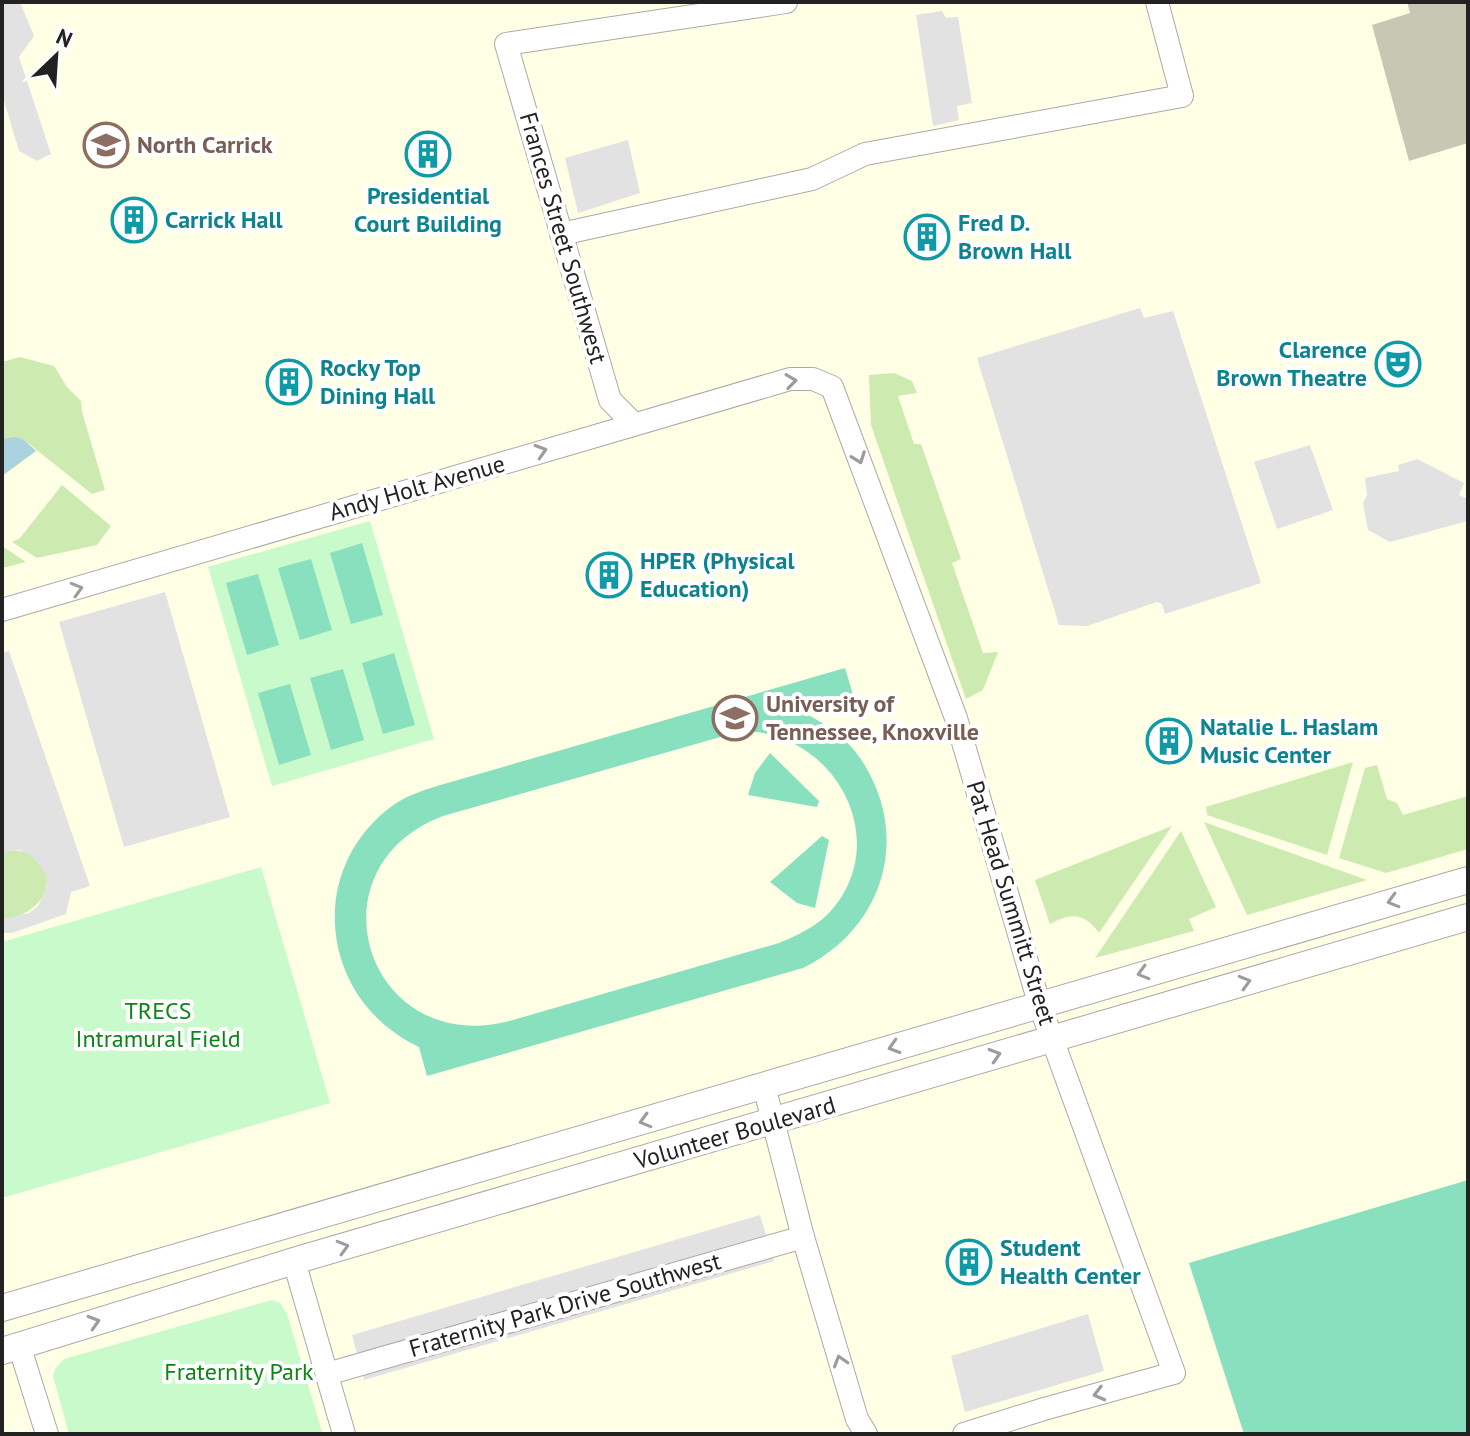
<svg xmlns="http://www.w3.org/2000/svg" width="1470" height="1436" font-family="'PT Sans',sans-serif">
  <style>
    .education { fill: #ffffe5 }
    .construction { fill: #c7c7b4 }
    .grass { fill: #cdebb0 }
    .park { fill: #c8facc }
    .pitch { fill: #88e0be; fill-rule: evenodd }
    .parking { fill: #e2e2e2 }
    .water { fill: #aad3df }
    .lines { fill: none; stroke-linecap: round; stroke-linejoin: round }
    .minor-casing { stroke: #a9a9a9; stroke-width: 24 }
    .tertiary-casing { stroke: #a9a9a9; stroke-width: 28 }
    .minor { stroke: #fff; stroke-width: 22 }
    .tertiary { stroke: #fff; stroke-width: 26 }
    .oneway { stroke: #9c9c9c }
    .labels { text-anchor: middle; stroke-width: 8; stroke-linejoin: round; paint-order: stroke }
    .education-label { font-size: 24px; font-weight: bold; fill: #785e54; stroke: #fff; text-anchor: start }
    .culture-label { font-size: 24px; font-weight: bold; fill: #0d838f; stroke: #fff; text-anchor: start }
    .street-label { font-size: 24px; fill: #222; stroke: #fff }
    .park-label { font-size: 24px; fill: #0c8416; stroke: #fff }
  </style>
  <rect width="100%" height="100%" fill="#f2efe9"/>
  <rect class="education" x="2" y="2" width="1466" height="1432"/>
  <polygon class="construction" points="1407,2 1468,2 1468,143 1409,161 1372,25 1410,13"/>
  <g class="grass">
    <polygon points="20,357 54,366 67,387 81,401 82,412 105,490 92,494 24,440 2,439 2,362"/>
    <polygon points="894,373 912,381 917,393 898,396 914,444 921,444 961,559 952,563 983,653 998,652 983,690 966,699 871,425 869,375"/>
    <polygon points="62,485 111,526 97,545 37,558 12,542 20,538"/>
    <polygon points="2,546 26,562 2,568"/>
    <polygon points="1353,762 1327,855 1207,815 1206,807"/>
    <polygon points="1377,765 1387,799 1397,803 1403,815 1468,796 1468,849 1386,873 1339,858 1365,768"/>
    <polygon points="1204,822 1367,880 1247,915"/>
    <path d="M1172,826L1099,933C1084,912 1070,913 1050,924L1035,880Z"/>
    <polygon points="1181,831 1216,907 1189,919 1194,931 1095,958"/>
    <path d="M9,850C60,850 60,910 6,919H2V852Z"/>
  </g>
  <g class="park">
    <polygon points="370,521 434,739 272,786 208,567"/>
    <polygon points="261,867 330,1103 2,1198 2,942"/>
    <polygon points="272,1300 280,1303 287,1314 322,1432 317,1434 69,1434 53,1376 55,1369 64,1359"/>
  </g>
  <g class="pitch">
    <polygon points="362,543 383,615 351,624 330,553"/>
    <polygon points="311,559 332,630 300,640 278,568"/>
    <polygon points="258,574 279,645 247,655 226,583"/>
    <polygon points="394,653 415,725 383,734 362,663"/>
    <path d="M845,668L854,698L803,712C827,725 850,740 864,764C911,840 882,929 803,968L427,1076L419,1047C321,1001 304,871 392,806C406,796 421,791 437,786ZM757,732C843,744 892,848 827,915C813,928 796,936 779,943L506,1022C365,1054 308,867 443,816L731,734Z"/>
    <polygon points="343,669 364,740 331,750 310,678"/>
    <polygon points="290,684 311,755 279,765 258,693"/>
    <polygon points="770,753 819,801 817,807 748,795 755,773"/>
    <polygon points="822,836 829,840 815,908 797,903 770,882"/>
    <polygon points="1468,1180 1468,1434 1244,1434 1189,1263"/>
  </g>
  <g class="parking">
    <polygon points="2,2 20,2 34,36 19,57 51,154 37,161 19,151 2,94"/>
    <polygon points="942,11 946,18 958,17 972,103 957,106 959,120 933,126 916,15"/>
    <polygon points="628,140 640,193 578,213 565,158"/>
    <polygon points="1140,308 1144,318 1173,311 1261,583 1165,614 1162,604 1157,602 1087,626 1059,625 977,358"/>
    <polygon points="1310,445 1333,510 1277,529 1254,462"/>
    <polygon points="1417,459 1464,483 1459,495 1468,499 1468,521 1390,542 1368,530 1363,503 1367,495 1365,478 1399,471 1398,465"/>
    <polygon points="165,592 230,817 124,847 59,622"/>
    <polygon points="9,651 90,886 71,892 66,914 12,933 2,933 2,919 29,913 38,906 47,886 46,874 31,855 19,850 2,852 2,653"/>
    <polygon points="760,1215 774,1261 364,1380 352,1335"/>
    <polygon points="1088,1314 1104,1371 965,1412 951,1356"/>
  </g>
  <polygon class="water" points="15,437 24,440 36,451 2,476 2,439"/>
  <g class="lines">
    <g class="minor-casing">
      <g id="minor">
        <polyline points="561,234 812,179 865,154 1182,96 1157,2"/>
        <polyline points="634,424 610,400 506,44 786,2"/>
        <polyline points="2,610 790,379 813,379 832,387 956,718 1039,1003 1174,1373 1044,1409 964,1434"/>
        <polyline points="764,1086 803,1237 857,1419 866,1434"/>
        <polyline points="294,1261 344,1434"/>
        <polyline points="19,1345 47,1434"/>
        <polyline points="327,1374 803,1237"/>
      </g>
    </g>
    <g class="tertiary-casing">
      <g id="tertiary">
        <polyline points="2,1308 1468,880"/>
        <polyline points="2,1351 294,1261 1468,917"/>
      </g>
    </g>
    <use href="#minor" class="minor"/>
    <use href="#tertiary" class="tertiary"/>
  </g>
  <defs><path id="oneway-chevron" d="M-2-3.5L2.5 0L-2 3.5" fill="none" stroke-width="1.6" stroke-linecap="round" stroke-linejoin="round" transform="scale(2)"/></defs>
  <g class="oneway">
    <use href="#oneway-chevron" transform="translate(791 381) rotate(-8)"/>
    <use href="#oneway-chevron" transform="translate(541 451) rotate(-17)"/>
    <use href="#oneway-chevron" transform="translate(859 458) rotate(70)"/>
    <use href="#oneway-chevron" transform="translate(77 589) rotate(-16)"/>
    <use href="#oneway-chevron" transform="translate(1393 901) rotate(164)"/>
    <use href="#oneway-chevron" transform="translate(1143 973) rotate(164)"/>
    <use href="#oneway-chevron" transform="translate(1245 982) rotate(-16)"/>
    <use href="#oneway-chevron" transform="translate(894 1047) rotate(163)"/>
    <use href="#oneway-chevron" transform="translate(995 1055) rotate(-17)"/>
    <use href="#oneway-chevron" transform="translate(645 1121) rotate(164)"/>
    <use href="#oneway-chevron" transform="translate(343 1247) rotate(-16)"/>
    <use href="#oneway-chevron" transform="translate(94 1322) rotate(-17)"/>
    <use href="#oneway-chevron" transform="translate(840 1361) rotate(-107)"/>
    <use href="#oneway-chevron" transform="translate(1099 1394) rotate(165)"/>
  </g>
  <defs>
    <g id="university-ring" transform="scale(2.3)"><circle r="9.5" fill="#fff" stroke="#8d6e63" stroke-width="1.5"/><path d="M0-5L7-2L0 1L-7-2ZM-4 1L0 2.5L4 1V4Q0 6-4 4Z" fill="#8d6e63"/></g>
    <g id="building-ring" transform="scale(2.3)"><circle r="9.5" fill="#fff" stroke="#0f9aa8" stroke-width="1.5"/><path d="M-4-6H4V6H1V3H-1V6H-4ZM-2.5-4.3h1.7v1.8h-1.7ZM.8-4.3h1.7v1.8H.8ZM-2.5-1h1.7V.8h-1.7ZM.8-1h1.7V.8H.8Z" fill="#0f9aa8"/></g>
    <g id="theatre-ring" transform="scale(2.3)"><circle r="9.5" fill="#fff" stroke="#0f9aa8" stroke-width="1.5"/><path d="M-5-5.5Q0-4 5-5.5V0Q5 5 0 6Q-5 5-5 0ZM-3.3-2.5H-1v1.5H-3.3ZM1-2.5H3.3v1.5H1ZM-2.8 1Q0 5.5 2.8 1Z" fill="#0f9aa8"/></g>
  </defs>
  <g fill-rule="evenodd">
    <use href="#university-ring" x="106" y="145"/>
    <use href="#building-ring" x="428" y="154"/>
    <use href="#building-ring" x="134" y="220"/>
    <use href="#building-ring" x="927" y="237"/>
    <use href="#theatre-ring" x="1398" y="364"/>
    <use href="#building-ring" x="289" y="382"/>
    <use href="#building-ring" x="609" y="575"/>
    <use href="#university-ring" x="735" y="718"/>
    <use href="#building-ring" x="1169" y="741"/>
    <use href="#building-ring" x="969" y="1262"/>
  </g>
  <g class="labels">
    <g class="education-label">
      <text x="137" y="153">North Carrick</text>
      <text x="766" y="712">University of<tspan x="766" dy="28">Tennessee, Knoxville</tspan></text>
    </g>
    <g class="culture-label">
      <text x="428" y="204" text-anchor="middle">Presidential<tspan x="428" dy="28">Court Building</tspan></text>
      <text x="165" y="228">Carrick Hall</text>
      <text x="958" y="231">Fred D.<tspan x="958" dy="28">Brown Hall</tspan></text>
      <text x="1367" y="358" text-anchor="end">Clarence<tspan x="1367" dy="28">Brown Theatre</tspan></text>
      <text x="320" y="376">Rocky Top<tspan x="320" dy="28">Dining Hall</tspan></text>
      <text x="640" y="569">HPER (Physical<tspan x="640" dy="28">Education)</tspan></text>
      <text x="1200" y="735">Natalie L. Haslam<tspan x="1200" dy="28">Music Center</tspan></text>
      <text x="1000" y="1256">Student<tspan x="1000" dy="28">Health Center</tspan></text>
    </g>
    <g class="street-label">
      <text transform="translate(563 238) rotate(74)" y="8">Frances Street Southwest</text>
      <text transform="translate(417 488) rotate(-16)" y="8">Andy Holt Avenue</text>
      <text transform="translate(1011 903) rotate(73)" y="8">Pat Head Summitt Street</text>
      <text transform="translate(735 1133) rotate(-16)" y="8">Volunteer Boulevard</text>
      <text transform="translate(565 1305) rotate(-16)" y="8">Fraternity Park Drive Southwest</text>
    </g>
    <g class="park-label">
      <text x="158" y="1019">TRECS<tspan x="158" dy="28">Intramural Field</tspan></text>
      <text x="239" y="1380">Fraternity Park</text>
    </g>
  </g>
  <rect width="1470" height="1436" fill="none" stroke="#222222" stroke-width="8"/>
  <g transform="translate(56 56) rotate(25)" stroke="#ffffff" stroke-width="6" paint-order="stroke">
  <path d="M0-6L14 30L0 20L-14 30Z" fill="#222222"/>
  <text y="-12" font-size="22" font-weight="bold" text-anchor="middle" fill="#222222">N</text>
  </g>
</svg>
